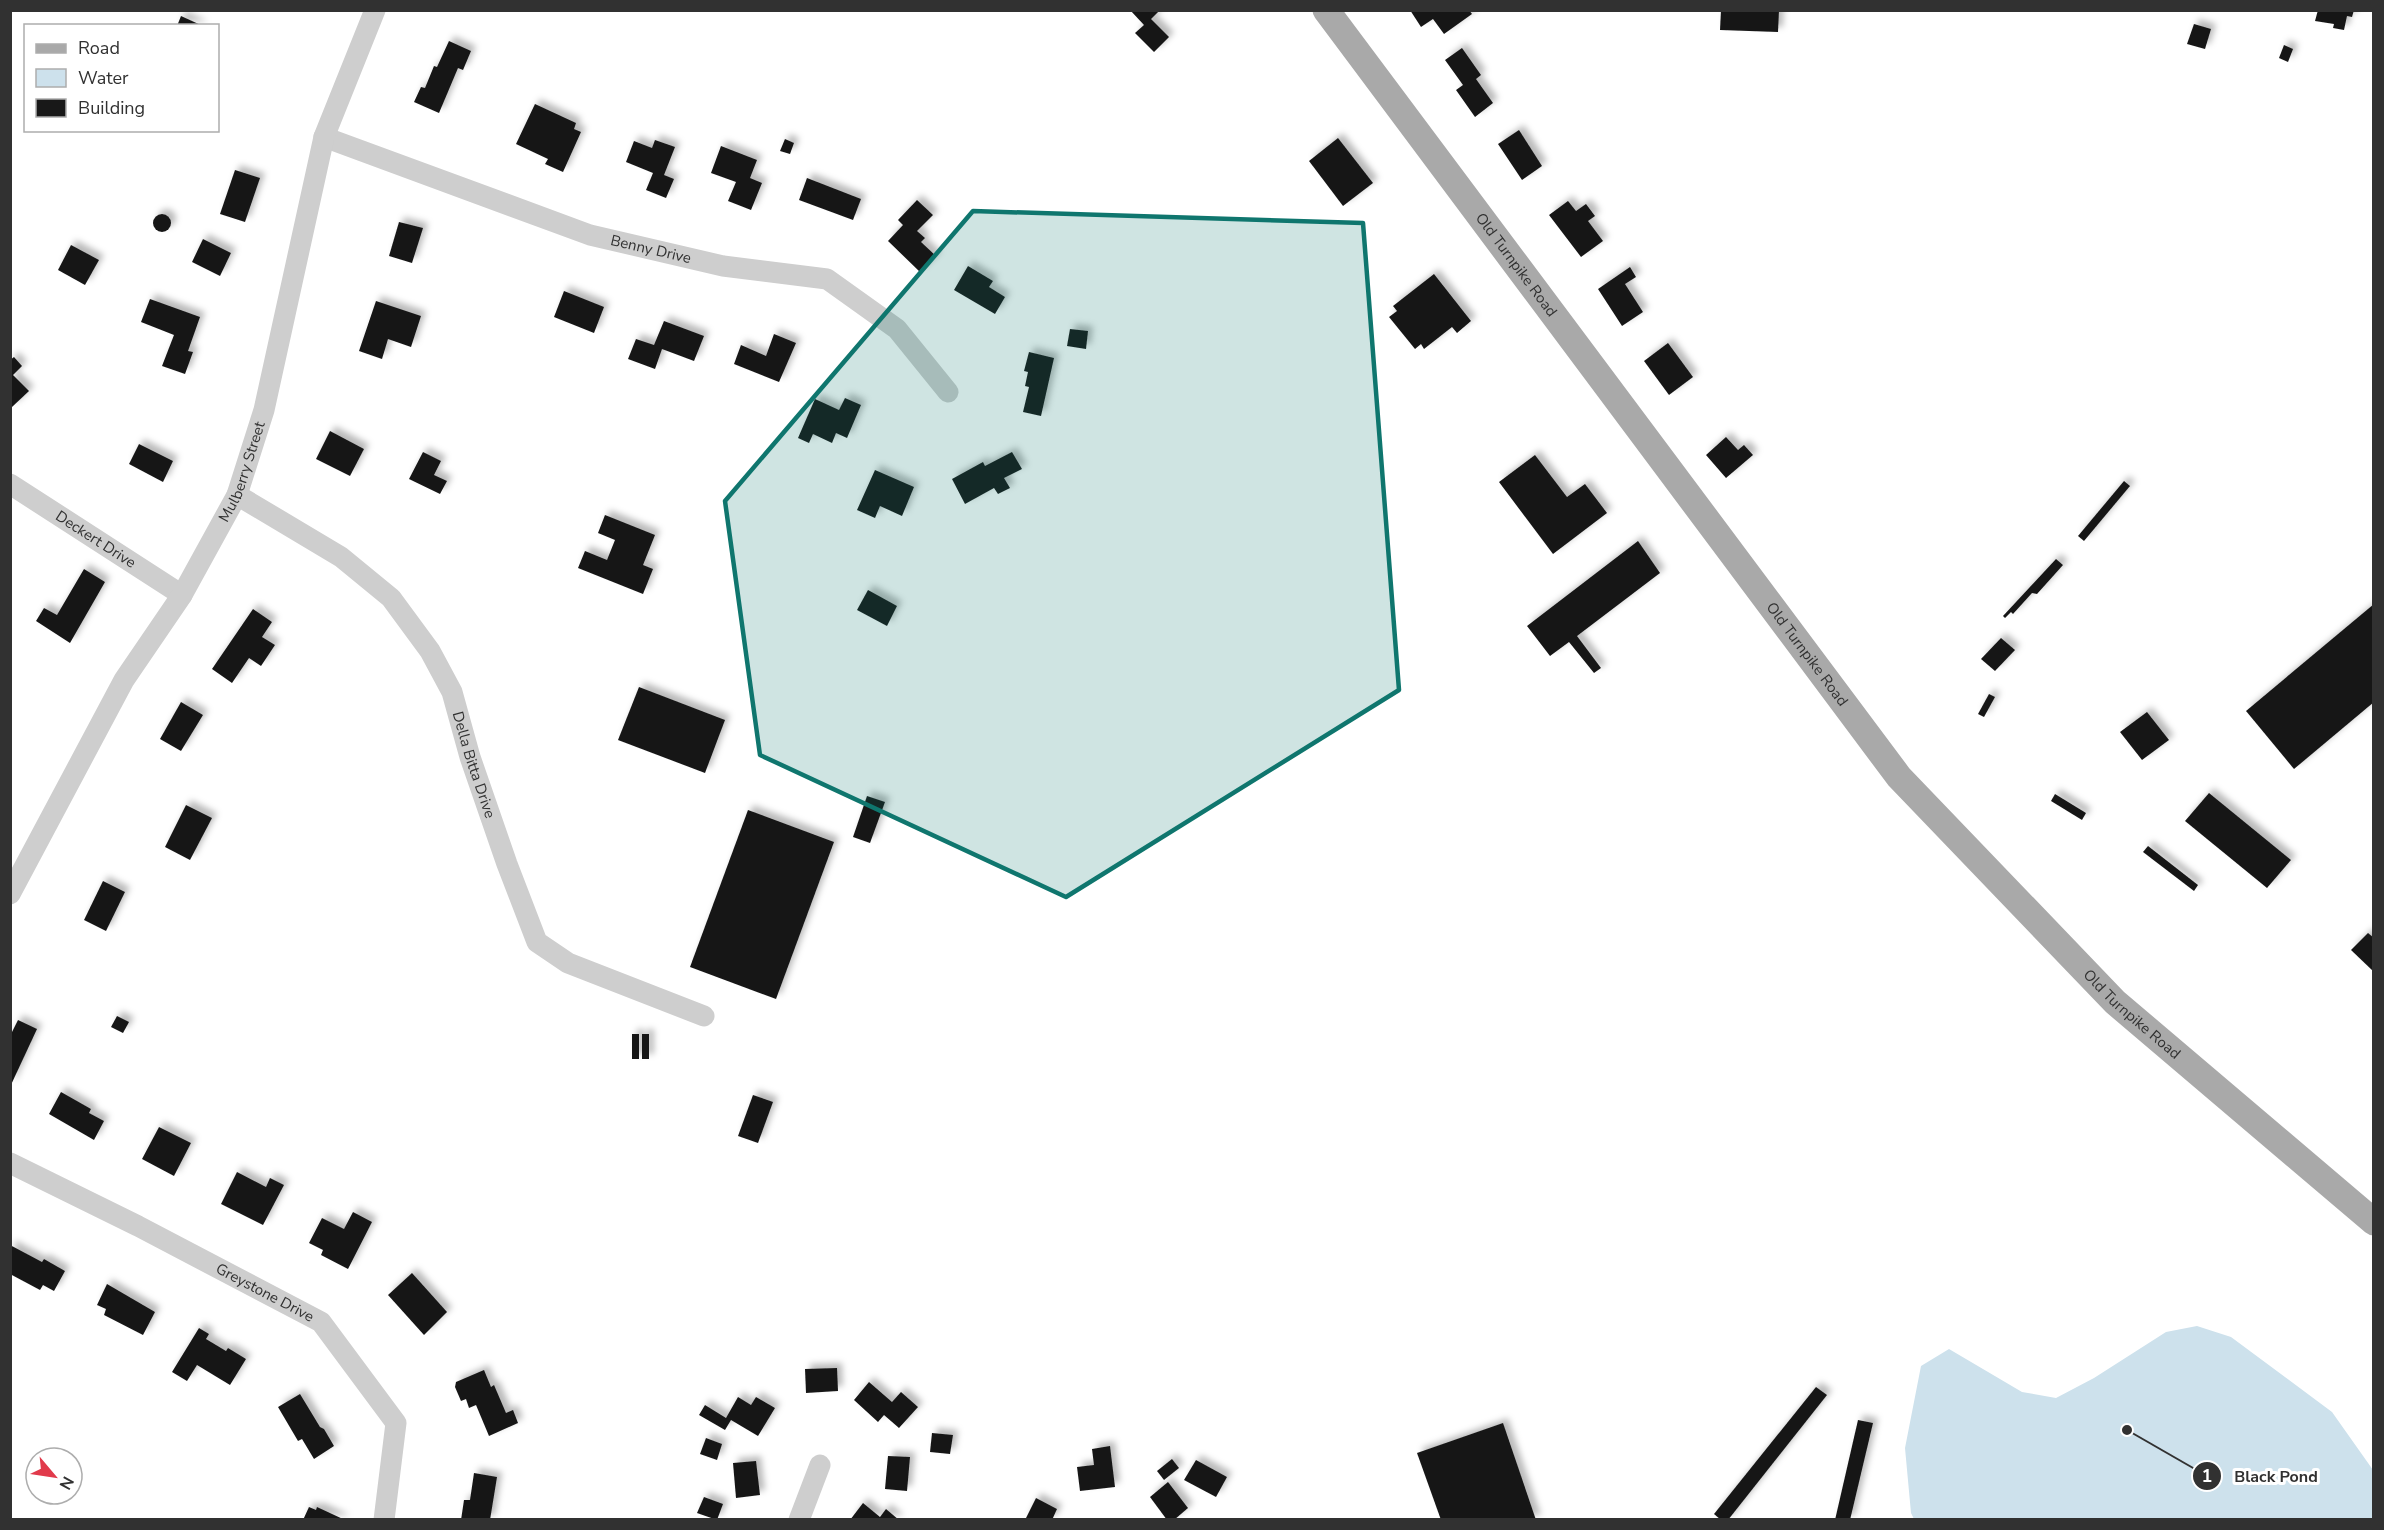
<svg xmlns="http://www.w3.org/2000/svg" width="2384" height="1530" font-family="'Nunito Sans',sans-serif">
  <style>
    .water { fill: #cde1ec }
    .building { fill: #181818; filter: url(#shadow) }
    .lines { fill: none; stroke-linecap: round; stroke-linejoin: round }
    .minor { stroke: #cecece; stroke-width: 21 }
    .major { stroke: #a9a9a9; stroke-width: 27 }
    .marked { fill: #0f766e; fill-opacity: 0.2; stroke: #0f766e; stroke-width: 4.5; stroke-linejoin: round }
    .labels { text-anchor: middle; stroke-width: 6; stroke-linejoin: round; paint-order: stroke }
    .street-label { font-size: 15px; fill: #313131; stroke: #fff }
    .leader { fill: none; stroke: #313131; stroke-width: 2 }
    .callout-dot { fill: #313131; stroke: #fff; stroke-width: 2 }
    .mark-label { font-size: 18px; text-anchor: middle; font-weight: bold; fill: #fff }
    .callout-label { font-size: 16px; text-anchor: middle; font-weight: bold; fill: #313131; stroke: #fff; stroke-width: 6; stroke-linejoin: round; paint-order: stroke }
  </style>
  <defs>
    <filter id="shadow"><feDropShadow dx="5" dy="-5" stdDeviation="3" flood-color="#0004"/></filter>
  </defs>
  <rect width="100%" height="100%" fill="#fff"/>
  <polygon class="water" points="2197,1326 2231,1337 2332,1412 2373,1470 2373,1519 1914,1519 1911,1513 1905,1448 1921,1366 1949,1349 2022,1392 2056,1398 2094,1378 2166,1332"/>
  <g class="building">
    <polygon points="1130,10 1160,10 1151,19 1169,37 1154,52 1135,33 1144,25"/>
    <polygon points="1410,10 1469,10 1472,14 1444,34 1433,19 1421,27"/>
    <polygon points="1721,10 1779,10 1778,32 1720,30"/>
    <polygon points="2318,10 2354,10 2352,17 2347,16 2344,30 2333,28 2334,24 2315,21"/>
    <polygon points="181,16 203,26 177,26"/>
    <polygon points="2194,24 2211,29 2205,49 2187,44"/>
    <polygon points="449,41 471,51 463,70 458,68 439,113 414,102 421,87 425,88 434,66 437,67"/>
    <polygon points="2284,45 2293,49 2288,62 2279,58"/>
    <polygon points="1462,48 1481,75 1476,79 1493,103 1475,117 1456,90 1463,85 1445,60"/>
    <polygon points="535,104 576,123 574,129 581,132 563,172 545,164 548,159 516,144"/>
    <polygon points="1519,130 1542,166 1522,180 1498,144"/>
    <polygon points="1338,138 1373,183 1343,206 1309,161"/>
    <polygon points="785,139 794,143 790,154 780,151"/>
    <polygon points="655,140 675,147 664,175 674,179 666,198 646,190 653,173 626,162 634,141 652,148"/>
    <polygon points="721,146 757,160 750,178 762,183 751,210 728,201 736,182 711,173"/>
    <polygon points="235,170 260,178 245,222 220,214"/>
    <polygon points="807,178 861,199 853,220 799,200"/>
    <polygon points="917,200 933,215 917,231 925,238 921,242 936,256 920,272 888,241 903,225 898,220"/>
    <polygon points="1568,201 1576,211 1586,204 1595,216 1588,221 1603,241 1581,257 1549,215"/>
    <circle cx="162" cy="223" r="9"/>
    <polygon points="399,222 423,228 412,263 389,256"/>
    <polygon points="203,239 231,253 220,276 192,262"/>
    <polygon points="71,245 99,260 85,285 58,270"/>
    <polygon points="968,266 993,281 989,287 1005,297 995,314 954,290"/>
    <polygon points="1630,267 1636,277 1625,284 1643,312 1622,326 1598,289"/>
    <polygon points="1434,274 1471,321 1457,333 1452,327 1424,349 1421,344 1415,349 1389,317 1397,311 1393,306"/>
    <polygon points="564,291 604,307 594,333 554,317"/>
    <polygon points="150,299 200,317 188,351 193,352 185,374 162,366 174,335 141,322"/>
    <polygon points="376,301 421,316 411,347 388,339 382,359 359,351"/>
    <polygon points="664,321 704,336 694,361 662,349 655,369 628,359 636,339 654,345"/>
    <polygon points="1070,329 1088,331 1086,349 1067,346"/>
    <polygon points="774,334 796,343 779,382 734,364 741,345 766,356"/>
    <polygon points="1668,343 1693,377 1669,395 1644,361"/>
    <polygon points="1029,352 1054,358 1041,416 1023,412 1029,387 1025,386 1028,372 1024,371"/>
    <polygon points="14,357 22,366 13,375 29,391 12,407 10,405 10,360"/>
    <polygon points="845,398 861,405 847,438 836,433 832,443 813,434 809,443 798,438 815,399 839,410"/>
    <polygon points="330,431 364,449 350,476 316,459"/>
    <polygon points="1726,437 1738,450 1744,445 1753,455 1726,478 1706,455"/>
    <polygon points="139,444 173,461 163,482 129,464"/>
    <polygon points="423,452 441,461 434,475 447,481 440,494 409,479"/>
    <polygon points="1012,452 1022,469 1004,478 1010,488 998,494 994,488 965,504 952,479 983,462 985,466"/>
    <polygon points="1535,455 1567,497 1585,484 1607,513 1553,554 1499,482"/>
    <polygon points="875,470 914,487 902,516 880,506 875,518 857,510"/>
    <polygon points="2124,481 2130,486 2084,541 2078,536"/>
    <polygon points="605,515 655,535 643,565 653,569 643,594 578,568 585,551 607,560 615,540 598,533"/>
    <polygon points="1638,541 1660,573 1577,636 1601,668 1594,673 1569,642 1550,656 1527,626"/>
    <polygon points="2056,559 2063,565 2037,594 2032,593 2013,614 2011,612 2005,618 2003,616"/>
    <polygon points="84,569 105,582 70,643 36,621 44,608 57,615"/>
    <polygon points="868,590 897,606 887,626 857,610"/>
    <polygon points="2374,604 2374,702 2294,769 2246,711"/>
    <polygon points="253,609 272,622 262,637 275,645 261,666 249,658 232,683 212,669"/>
    <polygon points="2001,638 2015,650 1995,671 1981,659"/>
    <polygon points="639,687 725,720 705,773 618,740"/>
    <polygon points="1989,694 1995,697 1984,717 1978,714"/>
    <polygon points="181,702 203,715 181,751 160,739"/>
    <polygon points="2147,712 2169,740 2142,760 2120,732"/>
    <polygon points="2209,793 2291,860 2267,888 2185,821"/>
    <polygon points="2055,794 2086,813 2082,820 2051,801"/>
    <polygon points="867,796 885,802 870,843 853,837"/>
    <polygon points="186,805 212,818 190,860 165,847"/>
    <polygon points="748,810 834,842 776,999 690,967"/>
    <polygon points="2148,846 2198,885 2194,891 2143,852"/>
    <polygon points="103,881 125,892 106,931 84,920"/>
    <polygon points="2368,933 2374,938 2374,972 2351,950"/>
    <polygon points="117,1016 129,1022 123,1033 111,1027"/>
    <polygon points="18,1020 37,1029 10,1087 10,1036"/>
    <rect x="632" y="1034" width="7" height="25"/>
    <rect x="642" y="1034" width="7" height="25"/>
    <polygon points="61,1092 91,1109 89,1113 104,1121 94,1140 49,1114"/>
    <polygon points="753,1095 773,1102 758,1143 738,1136"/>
    <polygon points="159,1127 191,1143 174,1176 142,1159"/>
    <polygon points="237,1172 266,1187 270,1178 284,1185 263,1225 221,1204"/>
    <polygon points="353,1212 372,1222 348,1269 321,1255 323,1250 309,1243 322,1218 344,1229"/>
    <polygon points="10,1245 42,1262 44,1259 65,1271 54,1291 43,1285 40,1290 10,1274"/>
    <polygon points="412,1273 447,1312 424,1335 388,1295"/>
    <polygon points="107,1284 155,1312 143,1335 104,1315 106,1309 97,1305"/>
    <polygon points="199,1328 209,1334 206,1339 226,1351 228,1348 246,1359 230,1385 197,1365 187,1381 172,1372"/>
    <polygon points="837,1368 838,1391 806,1393 805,1369"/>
    <polygon points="484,1370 491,1387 494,1385 506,1413 513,1410 518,1423 489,1436 476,1405 469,1408 466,1399 461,1401 455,1387 456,1382"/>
    <polygon points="869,1382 892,1402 901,1392 918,1407 899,1428 884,1415 878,1422 854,1400"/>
    <polygon points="1816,1387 1827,1395 1728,1520 1721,1520 1714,1514"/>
    <polygon points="300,1394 320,1427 324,1429 334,1446 314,1459 302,1439 298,1441 278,1407"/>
    <polygon points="738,1397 751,1405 756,1397 775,1408 758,1436 731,1420 725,1430 699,1415 705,1405 726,1418"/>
    <polygon points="1858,1420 1873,1423 1850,1520 1835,1520"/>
    <polygon points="1503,1423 1536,1520 1441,1520 1417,1453"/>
    <polygon points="932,1433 953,1435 950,1454 930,1452"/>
    <polygon points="706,1438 722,1444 717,1460 700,1454"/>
    <polygon points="1110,1446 1115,1487 1080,1491 1077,1467 1094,1465 1092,1449"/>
    <polygon points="888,1456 910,1457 907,1491 885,1489"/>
    <polygon points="1172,1459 1179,1468 1164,1480 1157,1471"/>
    <polygon points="1196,1460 1227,1477 1216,1497 1184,1480"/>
    <polygon points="756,1461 760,1495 736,1498 733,1463"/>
    <polygon points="474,1473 497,1477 490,1520 461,1520 464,1500 470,1500"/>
    <polygon points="1168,1482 1188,1508 1174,1520 1167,1520 1150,1497"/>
    <polygon points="704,1497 723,1504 717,1520 697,1513"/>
    <polygon points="1036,1498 1057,1509 1052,1520 1025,1520"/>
    <polygon points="863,1503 880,1517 886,1509 899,1520 850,1520"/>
    <polygon points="309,1507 316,1510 317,1507 345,1520 303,1520"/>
  </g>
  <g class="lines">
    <g class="minor">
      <path id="s1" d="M324,137L590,235L723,266L827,279L897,329L948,392"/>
      <path id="s2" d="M10,484L182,595"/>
      <path id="s3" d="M237,495L341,557L391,598L430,651L452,692L470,757L507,864L537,942L568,963L704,1016"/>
      <path id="s4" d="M10,894L124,680L182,595L237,495L264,410L324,137L375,10"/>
      <path id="s5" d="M10,1163L138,1226L321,1322L396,1423L384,1520"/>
      <polyline points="799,1520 820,1465"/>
    </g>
    <path class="major" id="s6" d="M1326,10L1899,777L2115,1002L2374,1222"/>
  </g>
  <path class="marked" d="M973,211L1363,223L1399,690L1066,897L760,755L725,501Z"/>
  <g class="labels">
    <g class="street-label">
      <text dy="5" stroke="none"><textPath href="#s1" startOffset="346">Benny Drive</textPath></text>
      <text dy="5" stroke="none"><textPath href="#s6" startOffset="318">Old Turnpike Road</textPath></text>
      <text dy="5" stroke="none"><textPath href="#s4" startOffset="483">Mulberry Street</textPath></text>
      <text dy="5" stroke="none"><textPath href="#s2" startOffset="102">Deckert Drive</textPath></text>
      <text dy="5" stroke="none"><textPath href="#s6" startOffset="804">Old Turnpike Road</textPath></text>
      <text dy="5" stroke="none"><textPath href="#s3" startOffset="374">Della Bitta Drive</textPath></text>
      <text dy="5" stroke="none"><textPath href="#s6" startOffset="1290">Old Turnpike Road</textPath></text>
      <text dy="5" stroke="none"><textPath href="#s5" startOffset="286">Greystone Drive</textPath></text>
    </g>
  </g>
  <path class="leader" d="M2127 1430L2207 1476"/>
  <g class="callout-dot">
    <circle cx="2127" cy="1430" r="6"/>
    <circle cx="2207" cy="1476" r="15"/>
  </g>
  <g class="mark-label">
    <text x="2207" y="1482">1</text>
  </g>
  <g class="callout-label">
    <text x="2276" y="1482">Black Pond</text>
  </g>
  <rect width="2384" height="1530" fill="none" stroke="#313131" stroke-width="24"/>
  <rect x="24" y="24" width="195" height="108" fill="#ffffff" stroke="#adadad" stroke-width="1.5"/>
  <rect x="36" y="44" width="30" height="9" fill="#a9a9a9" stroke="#adadad" stroke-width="1.5"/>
  <text x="78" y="54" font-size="18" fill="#313131">Road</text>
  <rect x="36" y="69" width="30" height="18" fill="#cde1ec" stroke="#adadad" stroke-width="1.5"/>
  <text x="78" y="84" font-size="18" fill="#313131">Water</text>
  <rect x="36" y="99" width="30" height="18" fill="#181818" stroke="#adadad" stroke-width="1.5"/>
  <text x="78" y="114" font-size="18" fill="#313131">Building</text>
  <g transform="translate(54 1476) rotate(119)"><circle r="28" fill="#ffffff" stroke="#adadad" stroke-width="1.5"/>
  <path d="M0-4.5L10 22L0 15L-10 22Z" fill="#e13a4b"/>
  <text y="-9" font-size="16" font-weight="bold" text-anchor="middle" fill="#313131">N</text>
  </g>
</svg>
